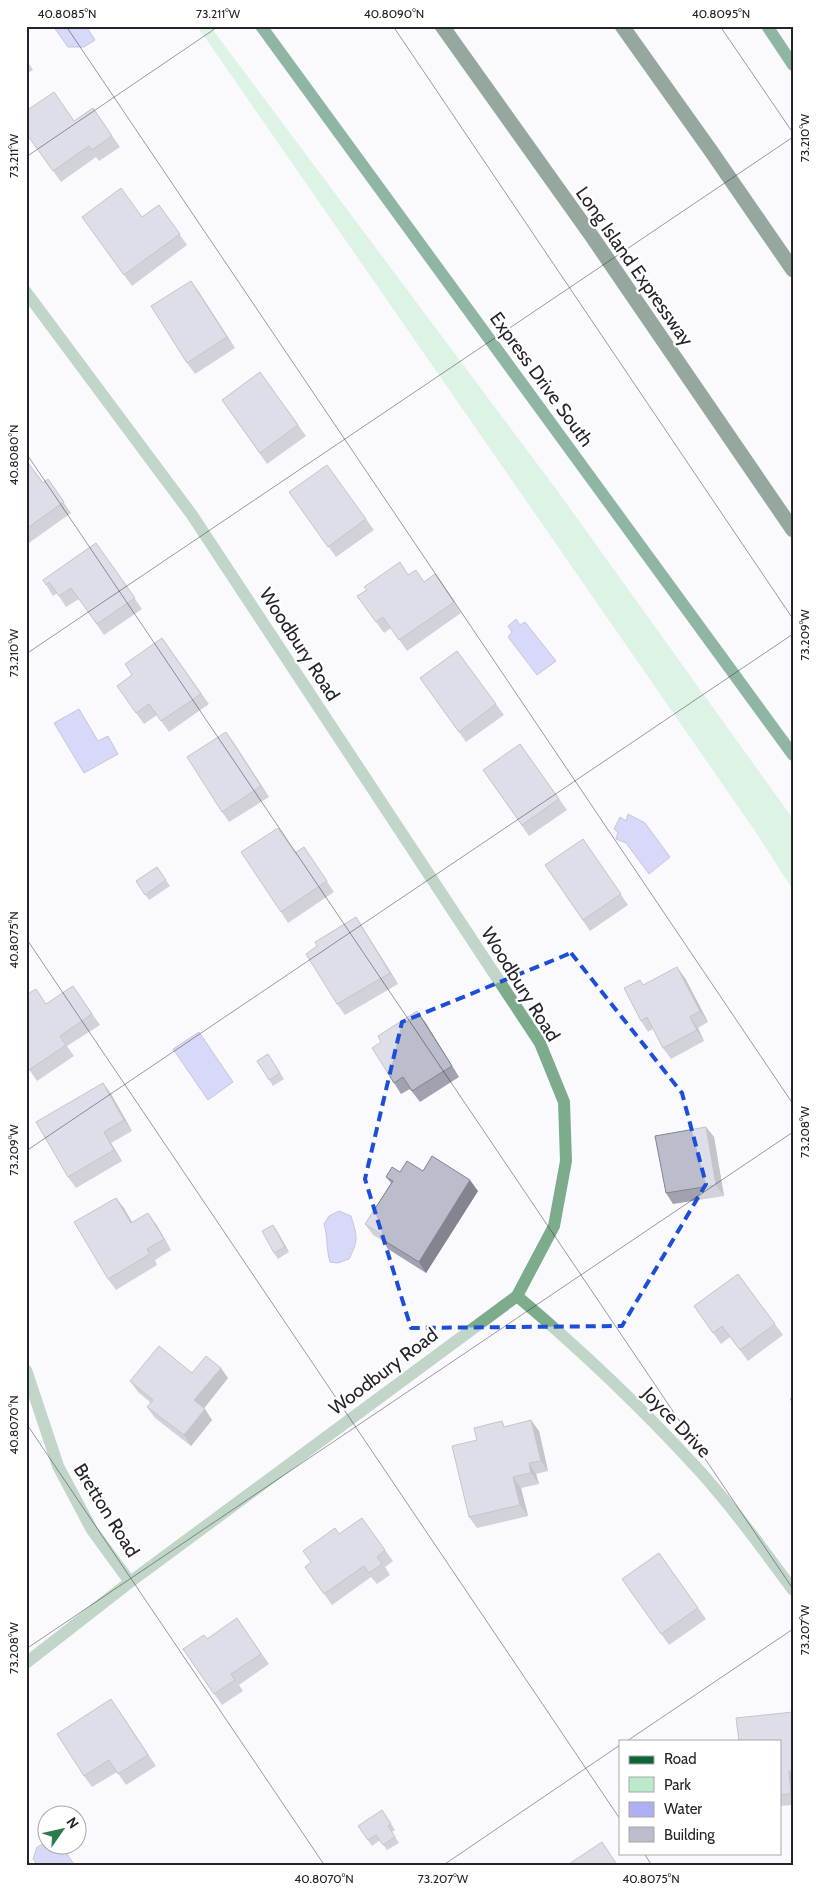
<svg xmlns="http://www.w3.org/2000/svg" width="819" height="1892" font-family="Cabin,sans-serif">
  <style>
    .green { fill: #bbeac8 }
    .water { fill: #afaff4; stroke: #8585b7 }
    .lines { fill: none; stroke-linecap: round; stroke-linejoin: round }
    .minor { stroke: #7cac8b; stroke-width: 12 }
    .major { stroke: #0f6537; stroke-width: 12 }
    .highway { stroke: #1d452b; stroke-width: 15 }
    .wall { fill: #a1a2af }
    .shaded-wall { fill: #83848f }
    .building { fill: #bbbccc; stroke: #83848f }
    .marked { fill: none; stroke: #1d4ed8; stroke-width: 4; stroke-dasharray: 10 6; stroke-linejoin: round }
    .ticks { fill: none; stroke: #24242a; stroke-width: 1; stroke-opacity: 0.45 }
    .labels { text-anchor: middle; stroke-width: 4.5; stroke-linejoin: round; paint-order: stroke }
    .street-label { font-size: 19px; fill: #24242a; stroke: #fff }
    .neatline { fill: none; stroke: #24242a; stroke-width: 2 }
    .ticks-label { font-size: 12px; text-anchor: middle; fill: #24242a }
  </style>
  <rect width="100%" height="100%" fill="#fafafe"/>
  <polygon class="green" points="197,26 210,26 559,493 793,819 793,890 755,831"/>
  <g class="water">
    <polygon points="53,26 86,26 95,40 84,47 68,47"/>
    <polygon points="516,619 520,625 525,622 556,661 537,675 508,637 512,632 508,626"/>
    <polygon points="79,709 98,741 108,736 118,754 84,773 54,723"/>
    <polygon points="628,814 645,823 670,857 649,874 626,843 616,839 618,832 614,829 620,817 626,821"/>
    <polygon points="199,1032 233,1082 208,1100 173,1049"/>
    <path d="M339,1211L351,1216C357,1236 359,1240 349,1259L338,1263L330,1262C326,1249 328,1237 324,1224L329,1216Z"/>
    <path d="M47,1842L48,1844C63,1844 67,1854 75,1866H38L33,1859L37,1847Z"/>
  </g>
  <g class="lines">
    <g class="minor">
      <polyline points="26,292 192,515 540,1043 564,1102 566,1161 554,1226 517,1296 130,1582 26,1663"/>
      <path d="M517,1296C580,1349 640,1406 696,1467C731,1505 762,1548 793,1590"/>
      <polyline points="26,1370 58,1466 92,1530 130,1582"/>
    </g>
    <g class="major">
      <polyline points="261,26 793,755"/>
      <polyline points="767,26 793,65"/>
    </g>
    <g class="highway">
      <polyline points="442,26 591,235 793,530"/>
      <polyline points="622,26 711,151 793,270"/>
    </g>
  </g>
  <g class="wall">
    <polygon points="26,59 33,70 26,74"/>
    <polygon points="93,108 120,147 99,161 96,157 61,182 26,133 74,121"/>
    <polygon points="159,205 187,245 132,286 82,217 142,217"/>
    <polygon points="191,281 235,348 195,374 187,363"/>
    <polygon points="260,372 306,436 267,464 222,400"/>
    <polygon points="26,460 43,483 48,479 71,513 26,545"/>
    <polygon points="289,492 366,519 374,530 336,557"/>
    <polygon points="96,543 142,609 104,635 79,599 66,607 57,593 53,596 43,580"/>
    <polygon points="435,574 461,613 407,651 391,628 384,633 357,596 367,590 408,575 424,582"/>
    <polygon points="162,638 209,704 169,732 157,715 144,724 117,686 132,675"/>
    <polygon points="457,651 504,715 466,742 420,678"/>
    <polygon points="226,732 269,797 229,822 222,812"/>
    <polygon points="520,744 567,810 529,836 483,770"/>
    <polygon points="583,839 628,905 590,931 545,865"/>
    <polygon points="304,847 334,892 288,923 281,912 295,853"/>
    <polygon points="157,867 170,886 149,900 136,881"/>
    <polygon points="356,917 398,984 345,1015 337,1004 317,946"/>
    <polygon points="685,978 708,1022 698,1028 704,1041 671,1059 663,1048 653,1029 648,1032 641,1021 640,980 643,985"/>
    <polygon points="73,986 100,1025 67,1046 74,1056 37,1081 26,1065 46,1004"/>
    <polygon points="425,1022 459,1077 420,1102 410,1089 401,1094 394,1083"/>
    <polygon points="268,1054 284,1079 273,1086 257,1061"/>
    <polygon points="103,1083 111,1094 132,1131 111,1143 122,1161 76,1188 68,1177"/>
    <polygon points="706,1127 714,1137 724,1196 673,1204 666,1193"/>
    <polygon points="423,1171 478,1191 426,1273 388,1249 383,1241 373,1235 365,1224 391,1183 386,1177 400,1172"/>
    <polygon points="116,1198 132,1223 156,1224 171,1250 155,1260 157,1265 116,1290 108,1279"/>
    <polygon points="277,1231 289,1252 278,1259 274,1253"/>
    <polygon points="738,1274 783,1335 748,1361 730,1337 721,1344 694,1306"/>
    <polygon points="192,1373 228,1378 204,1408 212,1420 191,1446 155,1418 147,1407 151,1403 138,1392 130,1381"/>
    <polygon points="506,1426 539,1431 548,1471 536,1474 539,1484 521,1488 528,1516 477,1528 469,1517 477,1440"/>
    <polygon points="362,1518 393,1561 385,1567 390,1575 377,1584 371,1577 332,1605 305,1567 311,1562 339,1534"/>
    <polygon points="659,1553 706,1619 669,1645 622,1579"/>
    <polygon points="237,1618 269,1664 239,1685 243,1691 222,1705 183,1649 207,1639"/>
    <polygon points="119,1710 156,1766 126,1785 117,1772 92,1787 84,1776"/>
    <polygon points="793,1713 793,1805 780,1806 780,1741"/>
    <polygon points="382,1810 395,1830 392,1832 399,1843 387,1850 380,1840 372,1846 358,1826"/>
  </g>
  <g class="shaded-wall">
    <polygon points="191,281 199,292 235,348 227,337"/>
    <polygon points="226,732 234,743 269,797 261,786"/>
    <polygon points="356,917 363,928 398,984 390,973"/>
    <polygon points="677,967 685,978 708,1022 700,1011"/>
    <polygon points="417,1011 425,1022 459,1077"/>
    <polygon points="690,1017 698,1028 704,1041 697,1030"/>
    <polygon points="103,1083 111,1094 132,1131 124,1120"/>
    <polygon points="706,1127 714,1137 724,1196 716,1185"/>
    <polygon points="104,1132 111,1143 122,1161 114,1150"/>
    <polygon points="470,1180 478,1191 426,1273 419,1262"/>
    <polygon points="116,1198 124,1208 139,1234 131,1223"/>
    <polygon points="148,1213 156,1224 171,1250 164,1239"/>
    <polygon points="273,1225 277,1231 289,1252 285,1247"/>
    <polygon points="221,1368 228,1378 202,1411 194,1400"/>
    <polygon points="205,1409 212,1420 191,1446 184,1435"/>
    <polygon points="531,1420 539,1431 548,1471 541,1461"/>
    <polygon points="529,1463 536,1474 539,1484 531,1473"/>
    <polygon points="513,1477 521,1488 528,1516 520,1505"/>
    <polygon points="789,1771 793,1777 793,1796 791,1794"/>
  </g>
  <g class="building">
    <polygon points="54,92 74,121 93,108 112,136 92,150 89,146 53,171 26,133 26,111"/>
    <polygon points="121,188 142,217 159,205 180,234 124,275 82,217"/>
    <polygon points="191,281 227,337 187,363 151,306"/>
    <polygon points="260,372 298,425 260,453 222,400"/>
    <polygon points="26,460 43,483 48,479 64,502 26,529"/>
    <polygon points="327,465 366,519 328,547 289,492"/>
    <polygon points="96,543 135,598 97,624 71,588 59,596 49,582 46,585 43,580"/>
    <polygon points="400,562 408,575 416,570 424,582 435,574 454,602 399,640 383,617 376,622 357,596 367,590 364,587"/>
    <polygon points="162,638 201,694 161,721 149,704 136,713 117,686 132,675 125,664"/>
    <polygon points="457,651 496,704 459,732 420,678"/>
    <polygon points="226,732 261,786 222,812 187,757"/>
    <polygon points="520,744 559,799 522,825 483,770"/>
    <polygon points="278,828 295,853 304,847 327,881 281,912 241,852"/>
    <polygon points="583,839 621,894 583,920 545,865"/>
    <polygon points="157,867 166,880 145,895 136,881"/>
    <polygon points="356,917 390,973 337,1004 306,954 317,946 315,942"/>
    <polygon points="677,967 700,1011 690,1017 697,1030 663,1048 647,1017 641,1021 624,988 640,980 643,985"/>
    <polygon points="73,986 92,1014 60,1036 66,1045 29,1070 26,1065 26,995 36,989 46,1004"/>
    <polygon points="417,1011 452,1066 412,1091 403,1077 394,1083 372,1048 381,1042 378,1036"/>
    <polygon points="268,1054 280,1073 269,1080 257,1061"/>
    <polygon points="103,1083 124,1120 104,1132 114,1150 68,1177 36,1122"/>
    <polygon points="706,1127 716,1185 666,1193 655,1136"/>
    <polygon points="432,1156 470,1180 419,1262 380,1238 382,1235 365,1224 393,1181 386,1177 392,1167 400,1172 407,1161 423,1171"/>
    <polygon points="116,1198 131,1223 148,1213 164,1239 147,1249 150,1254 108,1279 74,1222"/>
    <polygon points="273,1225 285,1247 274,1253 262,1231"/>
    <polygon points="738,1274 775,1324 740,1350 722,1326 713,1333 694,1306"/>
    <polygon points="159,1346 192,1373 206,1356 221,1368 194,1400 205,1409 184,1435 147,1407 153,1400 130,1381"/>
    <polygon points="793,1396 793,1403 790,1399"/>
    <polygon points="531,1420 541,1461 529,1463 531,1473 513,1477 520,1505 469,1517 452,1446 477,1440 474,1428 502,1421 504,1427"/>
    <polygon points="362,1518 385,1550 377,1557 382,1564 369,1573 364,1566 324,1594 305,1567 311,1562 303,1551 335,1528 339,1534"/>
    <polygon points="659,1553 698,1608 661,1634 622,1579"/>
    <polygon points="237,1618 261,1654 231,1674 235,1680 214,1694 183,1649 204,1635 207,1639"/>
    <polygon points="111,1699 148,1755 118,1774 109,1760 84,1776 57,1734"/>
    <polygon points="793,1712 793,1770 789,1771 791,1794 780,1795 780,1741 739,1741 736,1718"/>
    <polygon points="382,1810 391,1824 388,1826 395,1837 383,1845 376,1835 368,1840 358,1826"/>
    <polygon points="602,1842 618,1866 571,1866 569,1864"/>
  </g>
  <path d="M0 0H819V1892H0ZM571,953L682,1093L706,1184L622,1326L411,1328L365,1179L402,1022Z" fill="#fafafe" fill-opacity=".55" fill-rule="evenodd"/>
  <path class="marked" d="M571,953L682,1093L706,1184L622,1326L411,1328L365,1179L402,1022Z"/>
  <path class="ticks" d="M66,26L793,1104M393,26L793,619M720,26L793,133M26,157L219,26M26,453L793,1589M26,654L793,137M26,938L620,1819M26,1151L793,634M26,1423L325,1866M26,1649L793,1132M627,1741L793,1629M644,1853L652,1866M442,1866L620,1745"/>
  <g class="labels">
    <g class="street-label">
      <text transform="translate(635 266) rotate(55)" y="7">Long Island Expressway</text>
      <text transform="translate(542 379) rotate(54)" y="7">Express Drive South</text>
      <text transform="translate(300 644) rotate(57)" y="7">Woodbury Road</text>
      <text transform="translate(521 984) rotate(58)" y="7">Woodbury Road</text>
      <text transform="translate(383 1371) rotate(-37)" y="7">Woodbury Road</text>
      <text transform="translate(677 1422) rotate(46)" y="7">Joyce Drive</text>
      <text transform="translate(107 1510) rotate(58)" y="7">Bretton Road</text>
    </g>
  </g>
  <rect width="819" height="1892" fill="none" stroke="#ffffff" stroke-width="55"/>
  <rect x="619" y="1740" width="162" height="115" fill="#ffffff" stroke="#a7a7aa"/>
  <rect x="629" y="1756" width="25" height="8" fill="#0f6537" stroke="#a7a7aa"/>
  <text x="664" y="1764" font-size="15" fill="#24242a">Road</text>
  <rect x="629" y="1777" width="25" height="15" fill="#bbeac8" stroke="#a7a7aa"/>
  <text x="664" y="1790" font-size="15" fill="#24242a">Park</text>
  <rect x="629" y="1802" width="25" height="15" fill="#afaff4" stroke="#a7a7aa"/>
  <text x="664" y="1814" font-size="15" fill="#24242a">Water</text>
  <rect x="629" y="1827" width="25" height="15" fill="#bbbccc" stroke="#a7a7aa"/>
  <text x="664" y="1840" font-size="15" fill="#24242a">Building</text>
  <g transform="translate(62 1830) rotate(56)"><circle r="24" fill="#ffffff" stroke="#a7a7aa"/>
  <path d="M0-4L9 19L0 12L-9 19Z" fill="#2d7c4d"/>
  <text y="-8" font-size="14" font-weight="bold" text-anchor="middle" fill="#24242a">N</text>
  </g>
  <rect x="28" y="28" width="764" height="1836" class="neatline"/>
  <g class="ticks-label">
    <text x="67" y="18">40.8085°N</text>
    <text x="218" y="18">73.211°W</text>
    <text x="394" y="18">40.8090°N</text>
    <text x="721" y="18">40.8095°N</text>
    <text transform="translate(805 138) rotate(-90)" y="4">73.210°W</text>
    <text transform="translate(14 156) rotate(-90)" y="4">73.211°W</text>
    <text transform="translate(14 455) rotate(-90)" y="4">40.8080°N</text>
    <text transform="translate(805 635) rotate(-90)" y="4">73.209°W</text>
    <text transform="translate(14 653) rotate(-90)" y="4">73.210°W</text>
    <text transform="translate(14 940) rotate(-90)" y="4">40.8075°N</text>
    <text transform="translate(805 1132) rotate(-90)" y="4">73.208°W</text>
    <text transform="translate(14 1150) rotate(-90)" y="4">73.209°W</text>
    <text transform="translate(14 1425) rotate(-90)" y="4">40.8070°N</text>
    <text transform="translate(805 1630) rotate(-90)" y="4">73.207°W</text>
    <text transform="translate(14 1648) rotate(-90)" y="4">73.208°W</text>
    <text x="324" y="1883">40.8070°N</text>
    <text x="443" y="1883">73.207°W</text>
    <text x="651" y="1883">40.8075°N</text>
  </g>
</svg>
